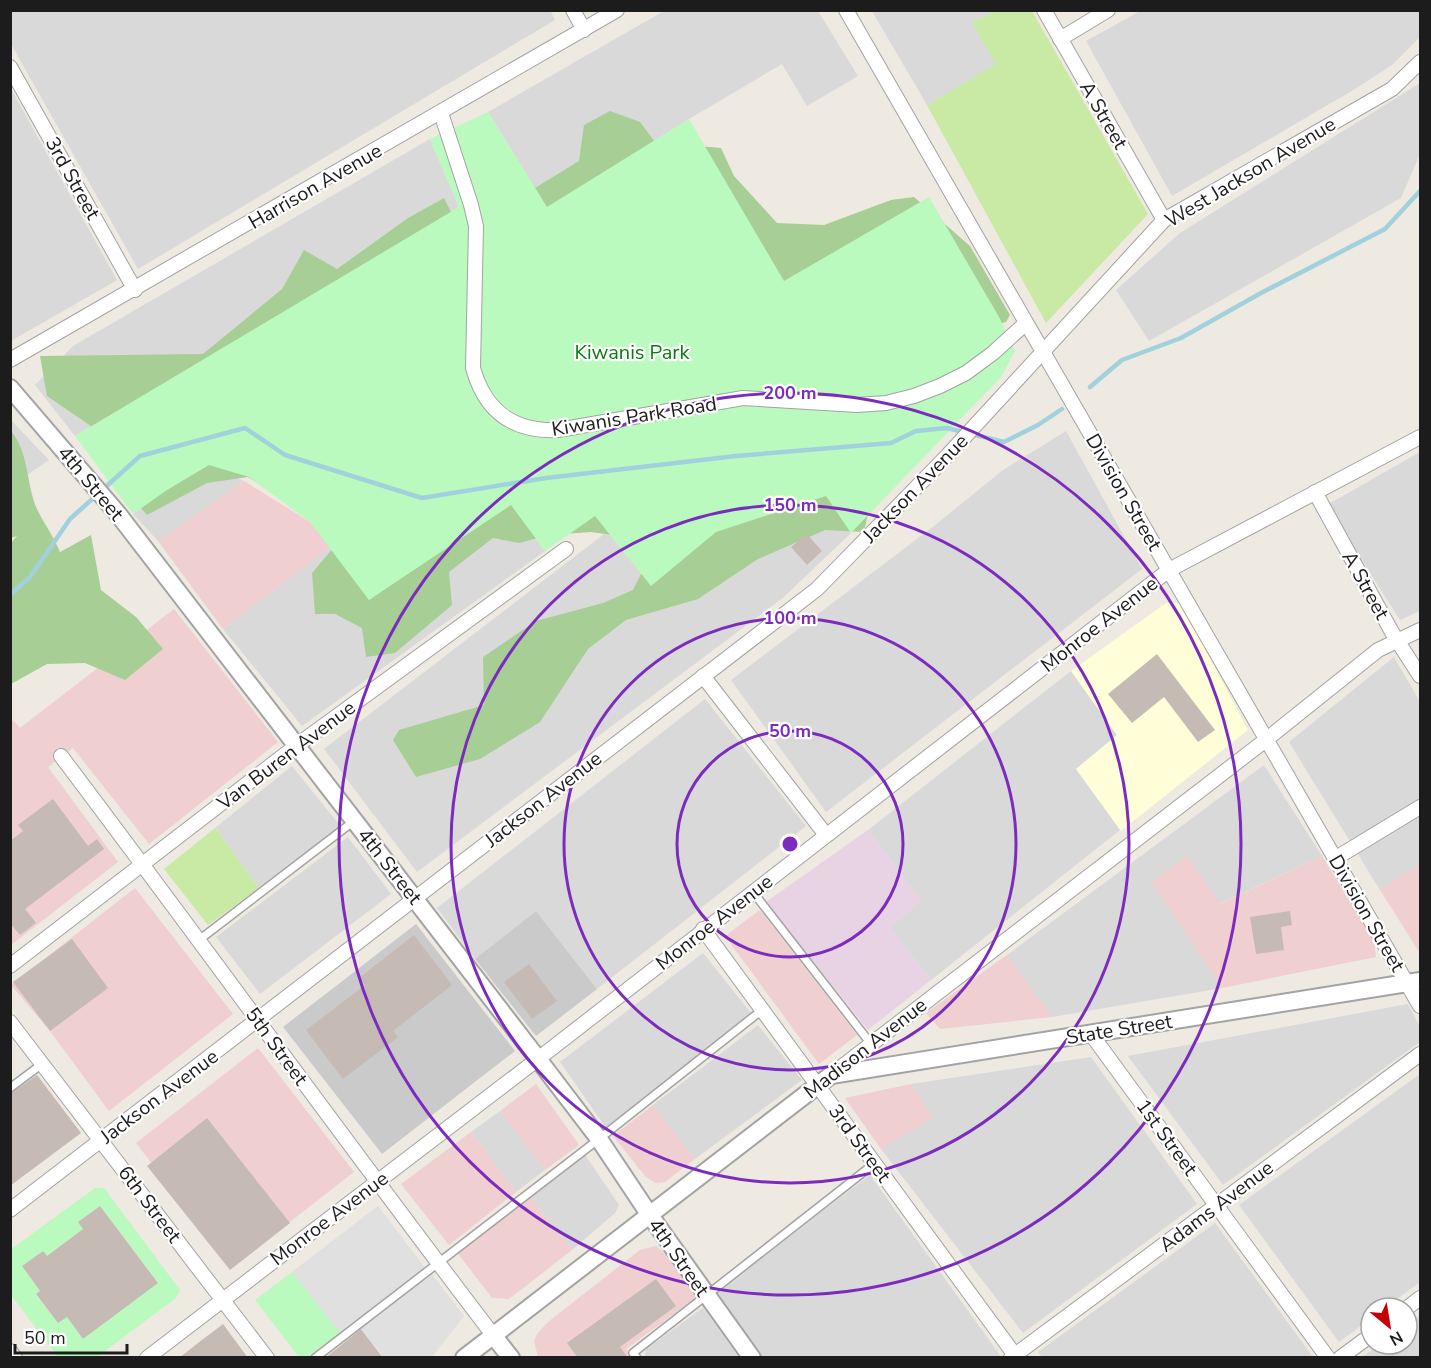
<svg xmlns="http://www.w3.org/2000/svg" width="1431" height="1368" font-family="'Nunito Sans',sans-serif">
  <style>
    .residential { fill: #dad9d9 }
    .commercial { fill: #efcfcf }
    .industrial { fill: #e7d3e4 }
    .education { fill: #fffed8 }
    .religious { fill: #cacaca }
    .grass { fill: #c9eaa5 }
    .forest { fill: #a7ce94 }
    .park { fill: #bbfabe; fill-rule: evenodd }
    .parking { fill: #e0e0e0 }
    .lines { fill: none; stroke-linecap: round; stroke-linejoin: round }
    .stream { stroke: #a0d1dd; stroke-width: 4.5 }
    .building { fill: #c5bbb4 }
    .service-casing { stroke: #a3a3a3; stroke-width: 10 }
    .minor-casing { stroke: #a3a3a3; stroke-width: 16 }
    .tertiary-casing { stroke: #a3a3a3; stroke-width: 20 }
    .service { stroke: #fff; stroke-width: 7 }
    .minor { stroke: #fff; stroke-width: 14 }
    .tertiary { stroke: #fff; stroke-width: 16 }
    .ring { fill: none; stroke: #7b2cbf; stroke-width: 3 }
    .labels { text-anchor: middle; stroke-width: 4.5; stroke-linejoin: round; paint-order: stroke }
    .street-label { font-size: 20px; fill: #1c1c1c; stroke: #fff }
    .park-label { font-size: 20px; fill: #097b0e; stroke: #fff }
    .centre { fill: #7b2cbf; stroke: #fff; stroke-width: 3 }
    .ring-label { font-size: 18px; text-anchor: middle; font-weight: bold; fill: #7b2cbf; stroke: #fff; stroke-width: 4.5; stroke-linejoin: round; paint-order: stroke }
  </style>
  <rect width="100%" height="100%" fill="#eee9e1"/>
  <g class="residential">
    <polygon points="550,10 555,20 138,269 11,44 11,11"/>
    <polygon points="664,11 818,11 858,76 807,106 782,64 689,119 547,208 488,112"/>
    <polygon points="872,11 994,11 973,23 997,64 927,105"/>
    <polygon points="1140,11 1420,11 1420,37 1392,65 1355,89 1172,196 1086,41"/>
    <polygon points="1420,83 1420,154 1401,198 1149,341 1116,290 1180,233"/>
    <polygon points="10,87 117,280 11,341 10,341"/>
    <polygon points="430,139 459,207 75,436 35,385 73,346"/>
    <polygon points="10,419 49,460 11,486 10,486"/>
    <polygon points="1066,431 1142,569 826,812 731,680 934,526 1003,470"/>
    <polygon points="1420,452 1420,611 1400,620 1327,505"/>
    <polygon points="209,465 244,481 158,541 133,514 167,490"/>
    <polygon points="826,496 851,533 784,597 417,872 324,749 608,531"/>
    <polygon points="511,505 545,551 302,726 223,629 330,547 369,600"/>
    <polygon points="1394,657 1420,702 1420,864 1380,890 1289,742"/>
    <polygon points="1071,671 1117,735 1076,769 1120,830 931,980 890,927 921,901 868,830"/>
    <polygon points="705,699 806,826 597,989 536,911 475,959 437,908"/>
    <polygon points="1264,765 1322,856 1219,904 1152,882 1222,988 1052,1017 1007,955"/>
    <polygon points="292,766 342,828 259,888 215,828"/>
    <polygon points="348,837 391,894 260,994 216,937"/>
    <polygon points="703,953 751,1013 606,1128 560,1062"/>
    <polygon points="1408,1004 1420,1027 1420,1042 1223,1185 1128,1056"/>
    <polygon points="758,1025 802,1080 695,1159 653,1105"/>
    <polygon points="1091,1057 1197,1204 1023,1333 881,1149 933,1117 911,1084"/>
    <polygon points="1420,1074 1420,1282 1385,1308 1371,1308 1371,1318 1339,1342 1239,1205"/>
    <polygon points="500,1111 545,1170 516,1192 471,1132"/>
    <polygon points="585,1155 619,1205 615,1213 572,1250 530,1196"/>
    <polygon points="870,1175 1000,1355 997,1358 763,1357 712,1293"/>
    <polygon points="1215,1223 1313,1357 1042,1357 1038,1352"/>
    <polygon points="703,1308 739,1357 645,1357 646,1349"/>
    <polygon points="1420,1315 1420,1357 1362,1357 1381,1344 1407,1344 1407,1325"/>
  </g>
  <g class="commercial">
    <polygon points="244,481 310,522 330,547 223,629 158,541"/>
    <polygon points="174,609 278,742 149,844 73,748 48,767 118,862 11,945 11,722 13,720 20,728"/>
    <polygon points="1187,855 1220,904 1322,856 1374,940 1376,957 1222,988 1152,882"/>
    <polygon points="1420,864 1420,950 1418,950 1380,890"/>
    <polygon points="135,888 233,1014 109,1111 50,1031 11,985"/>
    <polygon points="760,910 857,1035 819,1064 725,936"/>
    <polygon points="1007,955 1052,1017 940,1029 926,1013"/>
    <polygon points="258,1048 354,1172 232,1267 136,1143"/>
    <polygon points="536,1084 579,1145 545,1170 500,1111"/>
    <polygon points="911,1084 933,1117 881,1149 845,1098"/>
    <polygon points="653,1105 695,1159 665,1182 656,1183 646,1177 613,1136"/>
    <polygon points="471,1132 516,1192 449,1245 401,1184"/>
    <polygon points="530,1196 572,1250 509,1299 492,1298 456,1251"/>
    <polygon points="656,1246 666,1255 697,1297 626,1349 631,1357 538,1357 534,1341 537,1334 548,1322 640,1250"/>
  </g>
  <polygon class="industrial" points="868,830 921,901 890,927 931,980 868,1030 766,902"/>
  <polygon class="education" points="1166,603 1181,603 1248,730 1121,831 1076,769 1117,735 1071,671"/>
  <g class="religious">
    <polygon points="536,911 597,989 536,1036 475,959"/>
    <polygon points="416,924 515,1051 382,1154 283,1027"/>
  </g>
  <g class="grass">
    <polygon points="994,11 1032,11 1148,214 1046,323 927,105 996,64 972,23"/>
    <polygon points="215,828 259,888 208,925 164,869"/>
  </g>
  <g class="forest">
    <polygon points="610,111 640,122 655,142 721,148 734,176 777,223 824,225 891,200 914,197 970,246 1010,315 1006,322 991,326 812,324 552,233 525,194 579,161 584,125"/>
    <polygon points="444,198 457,224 107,437 47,396 40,356 203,354 282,289 304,250 337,269 408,218"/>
    <path d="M11,431C30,454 26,487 38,511C45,525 54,537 60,552L91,535L101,590L136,617L163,649L125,680L85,663L47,664L11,684L10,544L17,536L11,538Z"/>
    <polygon points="602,436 870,505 864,532 825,530 758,559 698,599 626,620 588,649 540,722 480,759 416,777 393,740 399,730 484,705 483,657 536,621 603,603 633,590 646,564 626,537 591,532 549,535 519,543 493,538 449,572 452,605 395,653 366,657 362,628 335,614 315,614 312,573 340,540 307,515 248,477 207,483 147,515 130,496 181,449"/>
  </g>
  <g class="park">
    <polygon points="488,112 547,207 689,119 784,281 929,197 999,317 1015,351 1001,377 851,533 826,496 716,532 651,586 595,516 545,551 511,505 369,600 310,522 249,477 209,465 167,490 133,514 75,436 459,207 430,139"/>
    <path d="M95,1188H104L180,1290L176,1298L97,1357H58L11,1295L10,1250ZM100,1206L158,1282L83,1339L67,1317L58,1323L36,1295L40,1291L22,1266L43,1251L47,1256L83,1229L78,1222Z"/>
    <polygon points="292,1272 340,1333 307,1357 299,1357 255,1300"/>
  </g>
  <g class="parking">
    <polygon points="378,1206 425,1268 340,1333 292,1272"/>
    <polygon points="431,1273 464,1316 432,1357 383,1357 360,1327"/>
  </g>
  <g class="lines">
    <g class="stream">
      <polyline points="1090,387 1122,360 1181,338 1261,293 1385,229 1420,191"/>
      <polyline points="10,595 30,577 70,519 140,456 245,428 285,455 422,498 546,478 736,456 891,443 916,431 947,428 1004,442 1038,425 1062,409"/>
    </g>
  </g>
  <g class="building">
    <polygon points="807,534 822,551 807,565 791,547"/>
    <polygon points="1157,654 1215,730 1198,742 1164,697 1132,723 1108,694"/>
    <polygon points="53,799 88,846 97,839 104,849 25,909 36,923 20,935 10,923 10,841 23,831 18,825"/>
    <polygon points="1290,911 1292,925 1281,927 1284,950 1256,954 1250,917"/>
    <polygon points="414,935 452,985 393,1031 398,1037 343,1079 306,1030 365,985 359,978"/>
    <polygon points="72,939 108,988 50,1031 13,982"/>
    <polygon points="529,964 557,1001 532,1019 504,982"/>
    <polygon points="37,1075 81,1133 10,1186 10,1094"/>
    <polygon points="207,1118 290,1223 230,1270 147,1166"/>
    <polygon points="100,1206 158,1283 83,1339 67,1317 58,1323 36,1294 40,1291 22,1266 43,1251 47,1256 83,1229 78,1222"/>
    <polygon points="656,1279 676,1306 620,1347 628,1358 578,1358 567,1343"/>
    <polygon points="223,1324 248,1358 179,1358 198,1343"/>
    <polygon points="361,1329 383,1358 325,1358"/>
  </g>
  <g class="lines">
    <g class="service-casing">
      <g id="service">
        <polyline points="753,892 871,1044"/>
        <polyline points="199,940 354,821"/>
        <polyline points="10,1088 42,1064"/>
        <polyline points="315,1358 599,1139 762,1010"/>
        <polyline points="637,1358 633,1353 875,1163"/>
      </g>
    </g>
    <g class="minor-casing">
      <g id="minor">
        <polyline points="573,10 584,30"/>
        <polyline points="846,10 1420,1006"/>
        <polyline points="1044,10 1164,220"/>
        <polyline points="1060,39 1108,10"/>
        <polyline points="10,67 135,290"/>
        <path d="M441,113L471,205L476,226L473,368C485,411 513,432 558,430L743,398L857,405L886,403L914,396L940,386L966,373L993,353L1026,323"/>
        <polyline points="10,360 617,10"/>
        <polyline points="1315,492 1393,634 1420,676"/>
        <polyline points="703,676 826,835"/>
        <path d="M61,756C206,948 347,1144 493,1335"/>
        <polyline points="1336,858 1420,807"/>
        <polyline points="703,929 1017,1358"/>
        <polyline points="10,966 296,746 566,549"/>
        <polyline points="10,1022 267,1358"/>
        <polyline points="1091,1034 1328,1358"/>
        <polyline points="831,1075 1267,739 1378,650 1420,630"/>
        <polyline points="10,1210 817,589 948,455 1164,220 1392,89 1420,62"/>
        <polyline points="1407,1308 1420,1298"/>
        <polyline points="10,1351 15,1358"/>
        <polyline points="147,1358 538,1059 1169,570 1420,437"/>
        <polyline points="1011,1358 1420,1054"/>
        <polyline points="1340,1358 1371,1335"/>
      </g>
    </g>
    <g class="tertiary-casing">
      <g id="tertiary">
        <polyline points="10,388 118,514 538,1059 599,1139 649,1214 752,1358"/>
        <polyline points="493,1335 511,1358"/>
        <polyline points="464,1358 831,1075 1420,981"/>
      </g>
    </g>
    <use href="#service" class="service"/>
    <use href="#minor" class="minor"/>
    <use href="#tertiary" class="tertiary"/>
  </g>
  <g class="ring">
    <circle cx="790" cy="844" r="113"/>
    <circle cx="790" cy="844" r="226"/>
    <circle cx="790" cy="844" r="339"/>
    <circle cx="790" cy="844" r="451"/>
  </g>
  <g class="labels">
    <g class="street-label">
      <text transform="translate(1104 115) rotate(60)" y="7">A Street</text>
      <text transform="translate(1250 172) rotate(-31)" y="7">West Jackson Avenue</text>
      <text transform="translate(73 178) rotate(61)" y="7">3rd Street</text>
      <text transform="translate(315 186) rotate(-30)" y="7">Harrison Avenue</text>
      <text transform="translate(634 416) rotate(-9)" y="7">Kiwanis Park Road</text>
      <text transform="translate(91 483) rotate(50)" y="7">4th Street</text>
      <text transform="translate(915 488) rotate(-46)" y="7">Jackson Avenue</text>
      <text transform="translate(1124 492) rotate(60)" y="7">Division Street</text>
      <text transform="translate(1366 585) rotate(61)" y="7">A Street</text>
      <text transform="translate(1099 624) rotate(-38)" y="7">Monroe Avenue</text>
      <text transform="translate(286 755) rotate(-37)" y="7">Van Buren Avenue</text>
      <text transform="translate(543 799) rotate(-38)" y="7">Jackson Avenue</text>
      <text transform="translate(390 866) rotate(52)" y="7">4th Street</text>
      <text transform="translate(1367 913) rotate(60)" y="7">Division Street</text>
      <text transform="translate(714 922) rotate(-38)" y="7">Monroe Avenue</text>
      <text transform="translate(1119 1029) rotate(-9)" y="7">State Street</text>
      <text transform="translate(277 1046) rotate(54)" y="7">5th Street</text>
      <text transform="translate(865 1048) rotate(-38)" y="7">Madison Avenue</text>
      <text transform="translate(159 1096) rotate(-37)" y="7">Jackson Avenue</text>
      <text transform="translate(1167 1137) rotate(54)" y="7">1st Street</text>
      <text transform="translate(860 1143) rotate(54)" y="7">3rd Street</text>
      <text transform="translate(150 1204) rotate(53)" y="7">6th Street</text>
      <text transform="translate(1216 1206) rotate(-37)" y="7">Adams Avenue</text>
      <text transform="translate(329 1218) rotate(-37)" y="7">Monroe Avenue</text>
      <text transform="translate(679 1257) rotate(55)" y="7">4th Street</text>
    </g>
    <g class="park-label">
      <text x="632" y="359">Kiwanis Park</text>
    </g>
  </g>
  <circle cx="790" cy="844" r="9" class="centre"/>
  <g class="ring-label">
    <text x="790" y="399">200 m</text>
    <text x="790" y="511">150 m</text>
    <text x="790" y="624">100 m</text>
    <text x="790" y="737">50 m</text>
  </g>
  <rect width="1431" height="1368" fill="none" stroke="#1c1c1c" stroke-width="24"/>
  <g transform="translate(1389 1326) rotate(150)"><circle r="28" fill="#ffffff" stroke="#a4a4a4" stroke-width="1.5"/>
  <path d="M0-4.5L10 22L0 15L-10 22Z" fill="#c70007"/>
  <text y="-9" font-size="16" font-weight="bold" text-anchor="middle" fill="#1c1c1c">N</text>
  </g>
  <path d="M15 1344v9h112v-9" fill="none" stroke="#1c1c1c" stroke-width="3"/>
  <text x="24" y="1344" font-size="18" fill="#1c1c1c" stroke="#ffffff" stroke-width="4.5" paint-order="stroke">50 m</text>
</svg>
